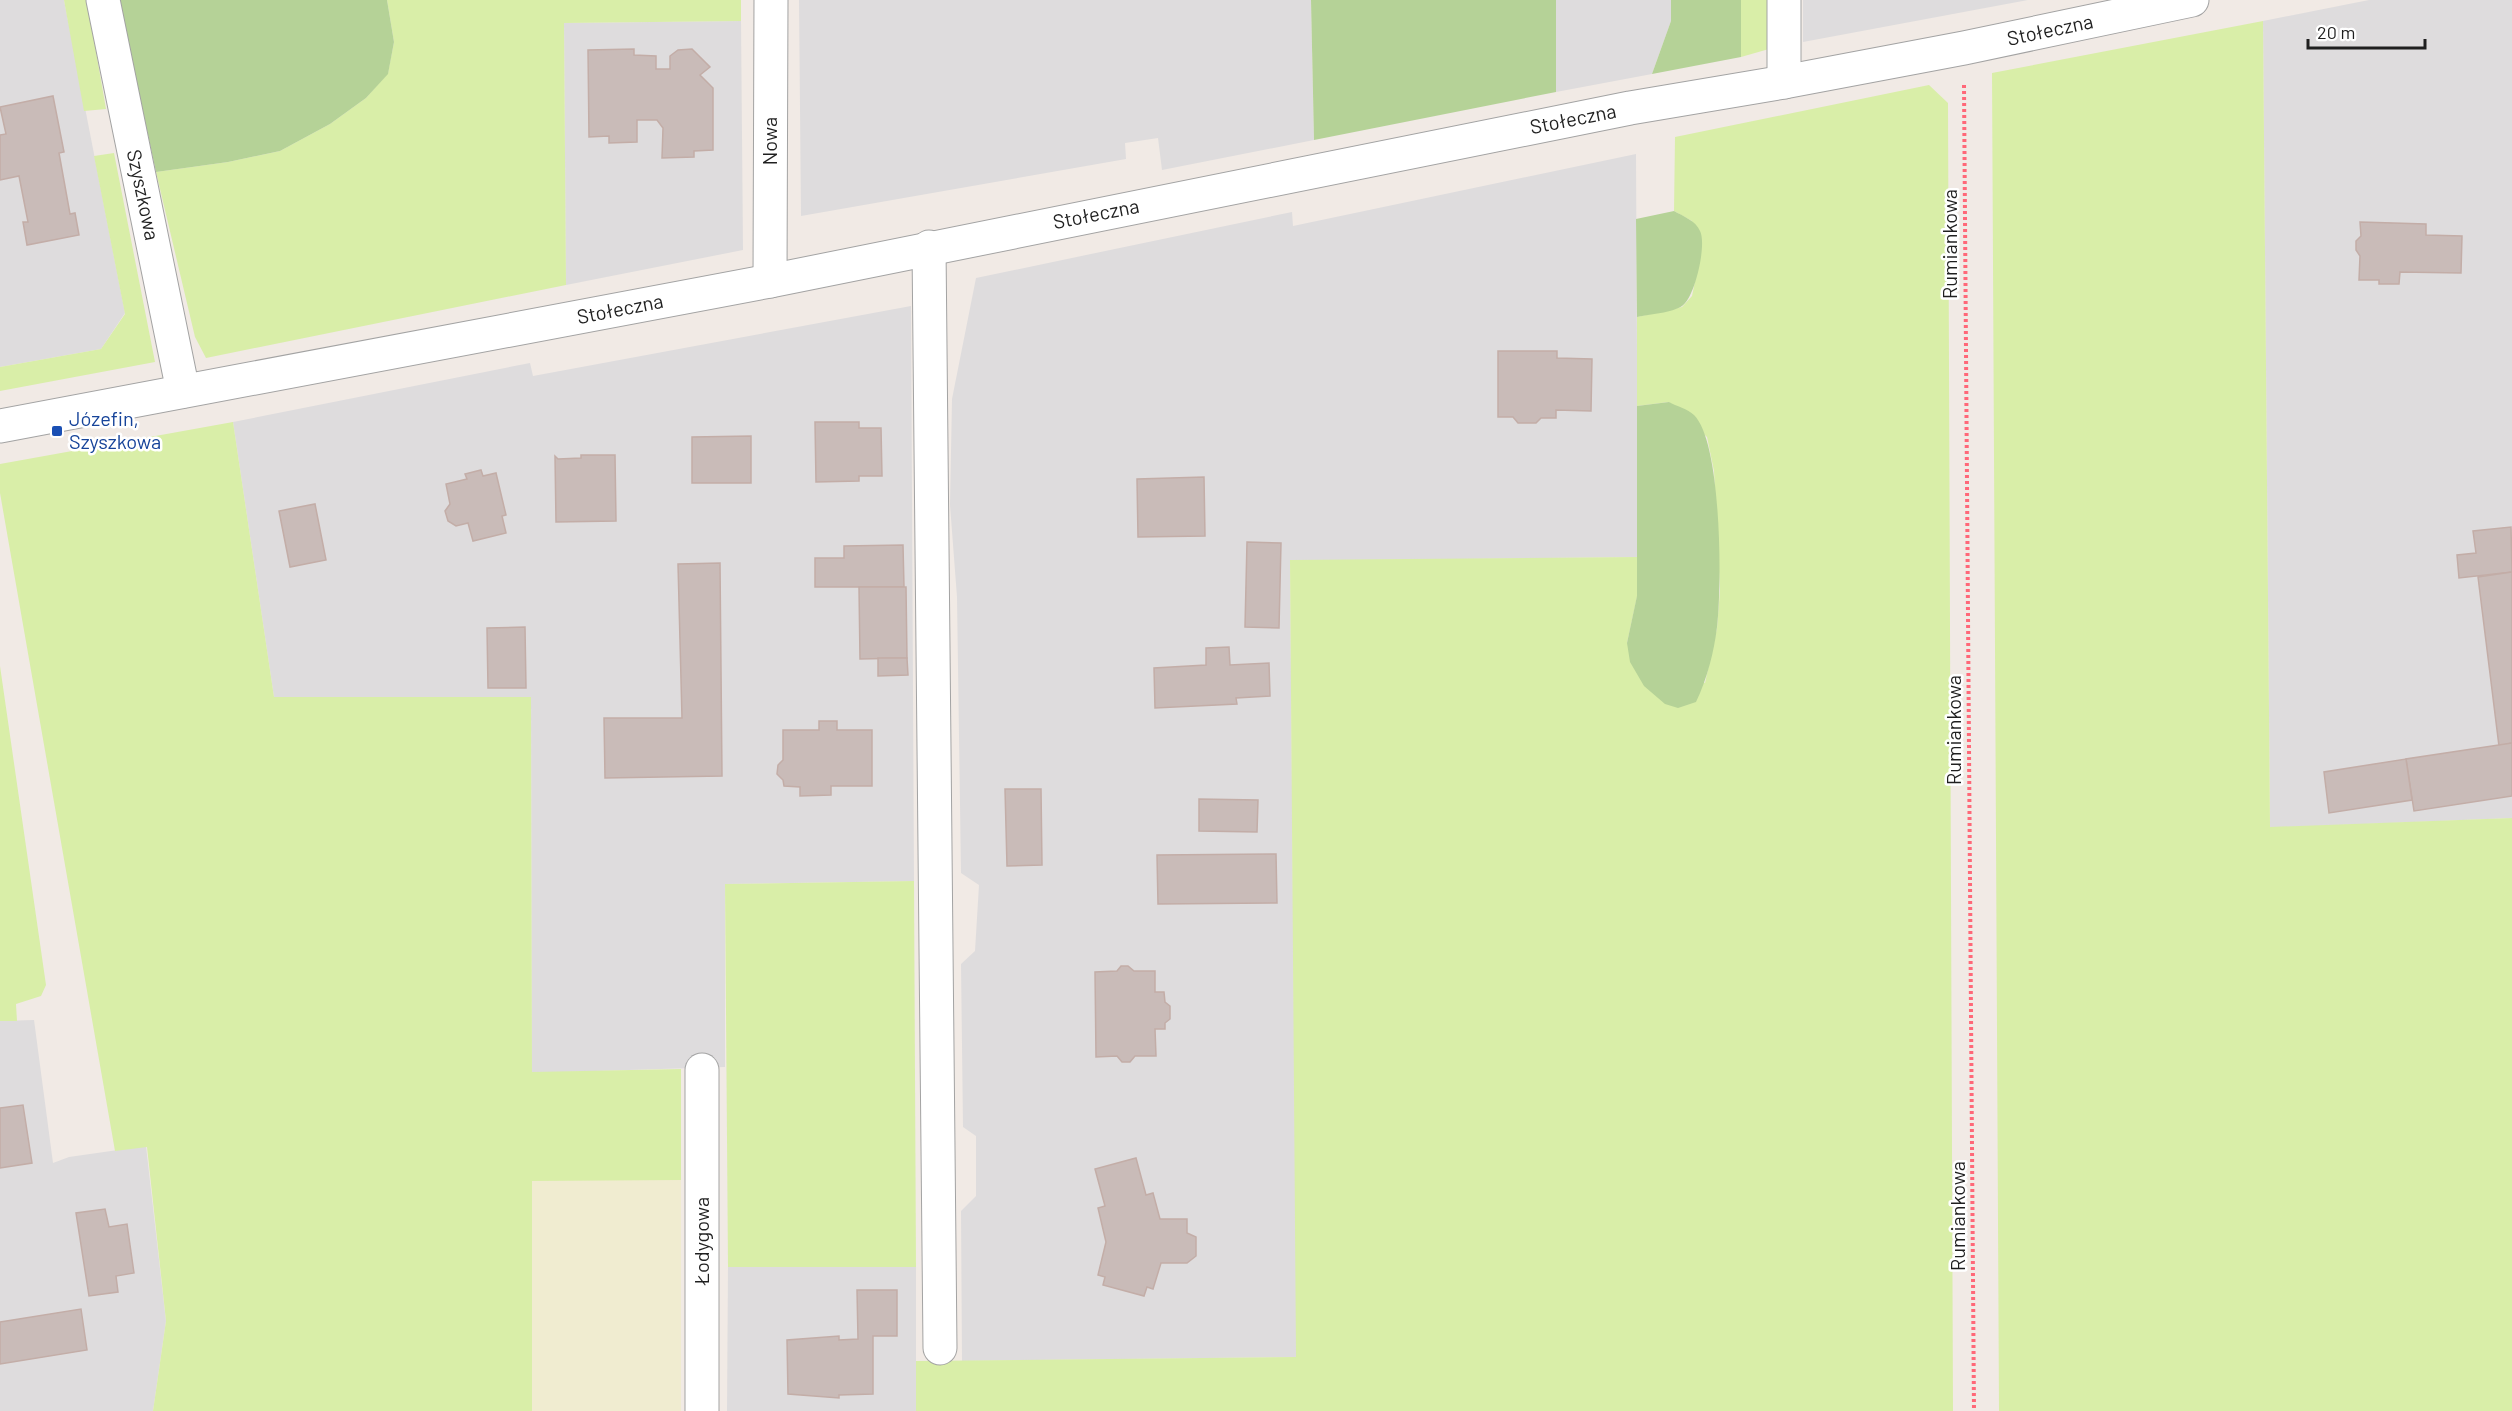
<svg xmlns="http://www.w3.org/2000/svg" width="2512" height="1411" font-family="Barlow,sans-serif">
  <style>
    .residential { fill: #dedcdd }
    .farmland { fill: #f0ecd0 }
    .grass { fill: #d9eea8 }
    .forest { fill: #b5d297 }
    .building { fill: #c9bbb8; stroke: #c3ada7; stroke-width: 1.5 }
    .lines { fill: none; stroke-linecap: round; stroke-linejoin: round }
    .minor-casing { stroke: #a3a3a3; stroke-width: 35 }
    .path { stroke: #ff6878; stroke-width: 4; stroke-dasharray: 3 3; stroke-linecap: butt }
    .minor { stroke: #fff; stroke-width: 33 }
    .transit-dot { fill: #1a4fb4; stroke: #fff; stroke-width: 2 }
    .labels { text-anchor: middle; stroke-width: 5; stroke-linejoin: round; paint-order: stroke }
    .street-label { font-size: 20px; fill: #1f1f1f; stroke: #fff }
    .transit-label { font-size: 20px; fill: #164399; stroke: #fff; text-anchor: start }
  </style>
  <rect width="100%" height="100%" fill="#f1eae5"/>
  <g class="residential">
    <polygon points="0,0 64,0 125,313 101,349 0,367"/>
    <polygon points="799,0 1311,0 1314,140 1162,170 1158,138 1125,143 1126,159 801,216"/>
    <polygon points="1556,0 1671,0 1671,21 1652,74 1556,92"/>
    <polygon points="1803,0 2028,0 1803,42"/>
    <polygon points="2369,0 2512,0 2512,818 2270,828 2263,21"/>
    <polygon points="741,21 743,250 566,285 564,23"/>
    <polygon points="1636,154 1638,557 1290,561 1297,1357 962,1361 961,1211 976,1196 976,1136 963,1127 961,964 975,951 979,885 961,873 957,597 950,505 952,399 976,278 1292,212 1293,226"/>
    <polygon points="911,306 914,881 725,884 725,1067 532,1073 531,697 274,697 233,422 530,363 533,376"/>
    <polygon points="34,1020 53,1163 69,1157 146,1146 166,1321 153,1411 0,1411 0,1021"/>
    <polygon points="728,1267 916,1267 916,1411 727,1411"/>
  </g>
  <rect class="farmland" x="532" y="1180" width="149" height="231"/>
  <g class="grass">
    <polygon points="64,0 87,0 106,109 84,111"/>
    <polygon points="387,0 741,0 741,21 564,23 566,285 206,358 195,337 156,172 228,162 280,151 330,124 366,98 388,73 394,42"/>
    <polygon points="1741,0 1769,0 1769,49 1741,57"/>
    <polygon points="2263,21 2270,827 2512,818 2512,1411 1999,1411 1992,73"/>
    <polygon points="1929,85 1948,103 1953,1411 916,1411 916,1361 1296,1357 1290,560 1638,557 1637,597 1627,643 1705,683 1717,628 1720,590 1714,471 1707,437 1669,402 1637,406 1637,317 1682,307 1692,296 1701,252 1692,221 1674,211 1675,137"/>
    <polygon points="114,153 155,362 0,391 0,367 101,349 125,314 94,156"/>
    <polygon points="233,422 274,697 531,697 532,1072 681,1069 681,1180 532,1181 532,1411 153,1411 166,1321 147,1147 115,1151 0,493 0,464"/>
    <polygon points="0,666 46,985 41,996 16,1004 17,1021 0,1021"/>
    <polygon points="914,881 916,1267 728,1267 725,884"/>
  </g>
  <g class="forest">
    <polygon points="119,0 387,0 394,42 388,74 366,98 330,124 280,151 228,162 156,172"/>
    <polygon points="1311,0 1556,0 1556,92 1314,140"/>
    <polygon points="1671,0 1741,0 1741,57 1652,74 1671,21"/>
    <path d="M1674,211C1683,216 1696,221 1700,231C1707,244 1695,298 1682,306C1672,313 1650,314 1637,317L1636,219Z"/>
    <path d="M1669,402C1676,406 1688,409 1694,415C1722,443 1722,586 1717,627C1714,652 1707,679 1696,702L1678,708L1665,704L1644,686L1630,662L1627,643L1637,596V406Z"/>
  </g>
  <g class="building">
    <polygon points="634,49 634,55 656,56 656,69 670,69 670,56 678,50 692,49 710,67 700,75 713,88 713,150 694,151 694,157 662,158 663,128 657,120 637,120 637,142 609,143 609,136 589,137 588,50"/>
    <polygon points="53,96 64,152 59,153 70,214 75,213 79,235 27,245 23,222 28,222 19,176 0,180 0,135 6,134 0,107"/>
    <polygon points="2360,222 2426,224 2426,235 2462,236 2461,273 2400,272 2399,284 2379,284 2379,280 2359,280 2360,256 2356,250 2356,241 2361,236"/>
    <polygon points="1498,351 1557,351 1557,358 1592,359 1591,411 1556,410 1556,418 1541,418 1536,423 1518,423 1513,417 1498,417"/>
    <polygon points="815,422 859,422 859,428 881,428 882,476 859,476 859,481 816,482"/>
    <polygon points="751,436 751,483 692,483 692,437"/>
    <polygon points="581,455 615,455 616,521 556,522 555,456 558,459 581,458"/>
    <polygon points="481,470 483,476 496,473 506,515 502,516 506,533 473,541 468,523 456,526 448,521 445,511 450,504 446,484 467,479 465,474"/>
    <polygon points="1204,477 1205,536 1138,537 1137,479"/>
    <polygon points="315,504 326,560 290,567 279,511"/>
    <polygon points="2511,527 2512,572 2459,578 2457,555 2476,553 2473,531"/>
    <polygon points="1247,542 1281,543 1279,628 1245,627"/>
    <polygon points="903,545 904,587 815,587 815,558 844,558 844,546"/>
    <polygon points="720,563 722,776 605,778 604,718 682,718 678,564"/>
    <polygon points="2512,572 2512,743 2499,746 2478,577"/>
    <polygon points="859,587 906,587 907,658 860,659"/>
    <polygon points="525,627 526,688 488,688 487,628"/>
    <polygon points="1229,647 1230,665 1269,663 1270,696 1236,698 1237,704 1155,708 1154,668 1206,665 1206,648"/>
    <polygon points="878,658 907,658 908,675 878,676"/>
    <polygon points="819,721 837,721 837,730 872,730 872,786 831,786 831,795 800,796 800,787 784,786 783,780 777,774 778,765 783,760 783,730 819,730"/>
    <polygon points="2512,743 2512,796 2414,811 2406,759"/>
    <polygon points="2406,759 2412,800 2329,813 2324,772"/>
    <polygon points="1005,789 1041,789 1042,865 1007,866"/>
    <polygon points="1199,799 1258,800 1257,832 1199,831"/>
    <polygon points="1276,854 1277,903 1158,904 1157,855"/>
    <polygon points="1121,966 1128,966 1134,971 1155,971 1155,992 1164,992 1165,1002 1170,1006 1170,1019 1165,1023 1165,1029 1155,1029 1156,1056 1135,1056 1130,1062 1122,1062 1117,1056 1096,1057 1095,972 1117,971"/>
    <polygon points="23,1105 32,1163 0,1168 0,1108"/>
    <polygon points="1136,1158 1146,1195 1153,1193 1160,1219 1187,1219 1187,1233 1196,1237 1196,1256 1187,1263 1161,1263 1153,1289 1147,1287 1144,1296 1103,1285 1105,1277 1098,1275 1106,1242 1098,1208 1105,1206 1095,1169"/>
    <polygon points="105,1209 109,1227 127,1224 134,1273 116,1276 118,1292 89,1296 76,1213"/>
    <polygon points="857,1290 897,1290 897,1336 873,1336 873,1394 839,1395 839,1398 788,1394 787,1340 839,1336 839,1340 858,1339"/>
    <polygon points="81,1309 87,1350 0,1364 0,1322"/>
  </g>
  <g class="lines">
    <g class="minor-casing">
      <g id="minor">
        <polyline points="103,0 183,391"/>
        <polyline points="1784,0 1784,82"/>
        <polyline points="929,247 940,1348"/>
        <polyline points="770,281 771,0"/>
        <polyline points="0,426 770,281 1630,108 1784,82 1964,48 2192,0"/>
        <polyline points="702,1070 702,1411"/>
      </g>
    </g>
    <polyline class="path" points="1964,85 1974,1411"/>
    <use href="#minor" class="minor"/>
  </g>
  <rect class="transit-dot" x="51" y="425" width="12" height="12" rx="3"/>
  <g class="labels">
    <g class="street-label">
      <text transform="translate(2050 30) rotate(-12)" y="7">Stołeczna</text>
      <text transform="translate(1573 119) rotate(-11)" y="7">Stołeczna</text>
      <text transform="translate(770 141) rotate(-90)" y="7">Nowa</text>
      <text transform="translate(143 195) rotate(78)" y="7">Szyszkowa</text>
      <text transform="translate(1096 214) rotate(-11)" y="7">Stołeczna</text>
      <text transform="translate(1950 244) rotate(-90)" y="7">Rumiankowa</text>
      <text transform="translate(620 309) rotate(-11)" y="7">Stołeczna</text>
      <text transform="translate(1954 730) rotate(-90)" y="7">Rumiankowa</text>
      <text transform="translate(1958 1216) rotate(-90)" y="7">Rumiankowa</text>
      <text transform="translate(702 1241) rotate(-90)" y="7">Łodygowa</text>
    </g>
    <g class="transit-label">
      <text x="69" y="426">Józefin,<tspan x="69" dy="23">Szyszkowa</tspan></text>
    </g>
  </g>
  <path d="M2308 39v9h117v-9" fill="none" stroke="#1f1f1f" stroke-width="3"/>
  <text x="2317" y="39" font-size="18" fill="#1f1f1f" stroke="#ffffff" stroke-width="4.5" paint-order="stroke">20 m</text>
</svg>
